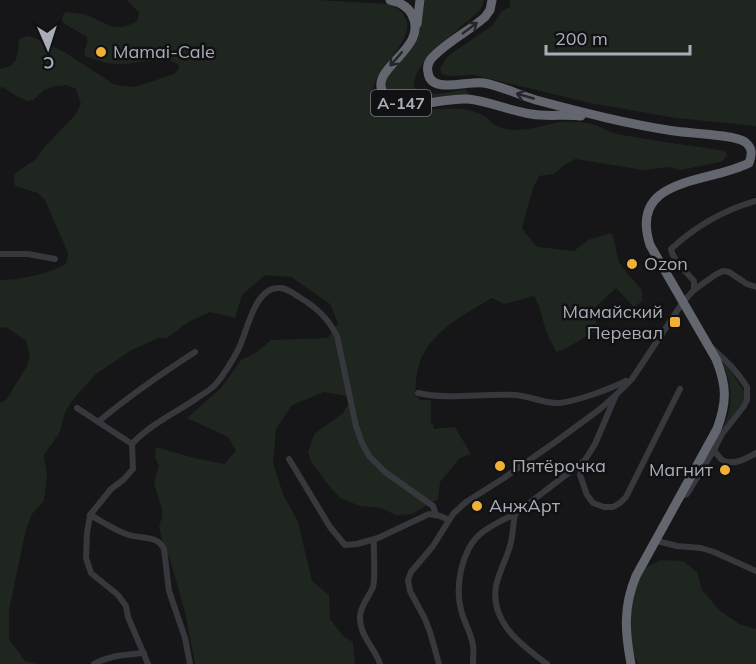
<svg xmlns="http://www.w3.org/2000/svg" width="756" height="664" font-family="Mulish,sans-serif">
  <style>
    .green { fill: #1e261f }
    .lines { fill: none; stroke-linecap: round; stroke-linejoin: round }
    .minor { stroke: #37383d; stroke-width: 6 }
    .highway { stroke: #63666e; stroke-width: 9 }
    .oneway { stroke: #26262a }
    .poi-dot { fill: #f2b134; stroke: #111113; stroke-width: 2 }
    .labels { text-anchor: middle; stroke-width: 5; stroke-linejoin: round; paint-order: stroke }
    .shield { fill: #111113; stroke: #7b7e86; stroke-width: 1.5 }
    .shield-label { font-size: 16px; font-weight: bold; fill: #a8adb8 }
    .poi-label { font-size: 18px; fill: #a8adb8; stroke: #111113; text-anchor: start }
  </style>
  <rect width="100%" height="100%" fill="#161618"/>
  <g class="green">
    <path d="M127,0H318L388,4C395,6 401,10 405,17C421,44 349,86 381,103C405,116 435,106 462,109C470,110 480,113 487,118C492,122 496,127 502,128C521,133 537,127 555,123C565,121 577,122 587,123C598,124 607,132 617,134C653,141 689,145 725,151L727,156L721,162L680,170L670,167L643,170L575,159L564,165L554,174L539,176L533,188L522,228C526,234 533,243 538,247L574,251L588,240L611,233C617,242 615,253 619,262C625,273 635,281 642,290V301L634,307L616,288L590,312L600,328L565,349L556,352L546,331L539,306L534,296L504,304L492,298C465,314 431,331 420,362C416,372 416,384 415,395L420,400H431V424H433L434,429L455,427L471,454L460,458L440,482L438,499L412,514L396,515L380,508L360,506L340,498L330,487L311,462L308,452L314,434L343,413L352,397L324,392L292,405L276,429L273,463L283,494L298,522L312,581L329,595L330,619L343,636L353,642L355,663L354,664H195L185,612L170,559L163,545L159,525L162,518V509L154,483L159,466L155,457L156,447L194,458L224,464L236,451L228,437L187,418L221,388L241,360L257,352L271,340L328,338L338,323L330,304L291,277L265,275L242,295L235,318L210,312L188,322L167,338H158L130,351L96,374L75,397L65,412L60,432L44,455L47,477L44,501L32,514L26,529L9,610V639L25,661L37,664H0V403L6,400L27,366L30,355L26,341L6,327L0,328V280C20,280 48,274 66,264L68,253L45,200L38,193L15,186L14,174L36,159L42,150L76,114L81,104L76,89L67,85L56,86L44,90L33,100L28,101L18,97L3,87L0,88V69C19,66 17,56 19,39L27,36L35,38L66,53L115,85L135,87L174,74L178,70L179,66C168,52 130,67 113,64C104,63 94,59 85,56C83,49 89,44 87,37L65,24L62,20L63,15L66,12C74,13 83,13 91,17C109,25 117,33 137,21L139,13Z"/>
    <path d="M425,0H484L483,5L479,11C463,26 417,60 414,82C413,87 416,90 420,94L446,93L465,89L468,93L467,95L440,100H398L387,93L384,81L418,35L422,21Z"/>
    <polygon points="510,0 756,0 756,126 676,118 590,103 474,75 449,76 442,74 440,68 448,56 493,25 501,12 510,7"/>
    <path d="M725,362L745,393L744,401L721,430C735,408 732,386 723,363Z"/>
    <polygon points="661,560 683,561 697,572 702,590 720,611 739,624 756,629 756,664 638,664 633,651 629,622 633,593 645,568"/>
  </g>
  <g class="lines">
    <g class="minor">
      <polyline points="0,254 28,254 55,259"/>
      <path d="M694,290V281L677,262L672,253L671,249C696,226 724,210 756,201"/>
      <path d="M418,393C448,400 483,393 515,395C530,396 545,404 560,403C577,401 610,389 626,381"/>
      <polyline points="616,395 595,444 585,460 580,475 587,495 593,503 604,507 613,507 620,503 626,497 680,389"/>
      <polyline points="77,408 132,444"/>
      <path d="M98,422C129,396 161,374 195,352"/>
      <path d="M132,444C151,423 178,412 200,396C205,393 211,389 215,385C224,375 231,363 238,350C247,333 254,288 278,288C286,287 293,293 299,297C316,307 328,318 337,336L356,426L362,443L369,456L385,472L433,506L436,515"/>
      <polyline points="132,444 133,469 123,480 111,489 90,515 87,533 86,558 91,573 118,595 126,606 128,617 148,664"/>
      <path d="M714,450C716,453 718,456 721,459C731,467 746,459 756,453"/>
      <polyline points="289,459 330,527 345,545 357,544 378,538 429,514 440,516 449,520"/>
      <polyline points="682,495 685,495 687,494 714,450 722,434 744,406 747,400 747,387 740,377 731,366 713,349"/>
      <path d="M90,515C103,522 116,531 129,535C142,539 157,535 164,549L169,591L185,638L190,664"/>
      <path d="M374,540C373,552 376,576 373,587C369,597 360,606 360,617C359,635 375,648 380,664"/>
      <polyline points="657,541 677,546 701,548 714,552 756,571"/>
      <path d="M94,664C111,655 125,655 144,653"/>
      <polyline points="439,664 430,632 425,619 410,591 408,580 411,572 433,546 453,514 466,502 504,478 558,440 600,409 616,395 632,379 683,302 694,290 715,275 723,271 729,272 747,284 756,287"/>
      <path d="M473,664C473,658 474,651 473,645C471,633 464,622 461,610C455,587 461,552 479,535C489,526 503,520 515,514"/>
      <path d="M547,664C521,645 490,622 496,586C499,572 506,560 510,546C513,536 513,524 515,514L584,461"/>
    </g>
    <g class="highway">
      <path d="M390,0C399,2 408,6 412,15C430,49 366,69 384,94C392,104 406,104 418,104C435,103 451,98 468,99C489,101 510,111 531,114C547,117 564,114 581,116"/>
      <path d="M492,0L490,10L485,17C468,32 446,42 431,59C428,63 427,68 428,72C430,95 468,80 484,83C501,86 519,95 536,100C581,112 627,124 674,131C688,133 737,135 745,142C753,148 752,155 749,163C708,184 628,176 650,245L716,359C727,386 727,402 717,429L636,576C623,607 625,632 631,664"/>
      <polyline points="417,24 420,0"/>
    </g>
  </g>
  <defs><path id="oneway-shaft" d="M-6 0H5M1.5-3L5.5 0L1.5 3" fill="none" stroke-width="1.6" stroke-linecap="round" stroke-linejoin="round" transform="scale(1.5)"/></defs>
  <g class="oneway">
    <use href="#oneway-shaft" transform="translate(470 28) rotate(-37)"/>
    <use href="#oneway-shaft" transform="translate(396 59) rotate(131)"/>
    <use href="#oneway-shaft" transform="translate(525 96) rotate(-164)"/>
  </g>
  <g class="poi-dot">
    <circle cx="101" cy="52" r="6"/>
    <circle cx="632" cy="264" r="6"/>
    <rect x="669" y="316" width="12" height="12" rx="3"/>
    <circle cx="500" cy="466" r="6"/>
    <circle cx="725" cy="470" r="6"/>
    <circle cx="477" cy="506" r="6"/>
  </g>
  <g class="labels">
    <rect class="shield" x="371" y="90" width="60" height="26" rx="4.5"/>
    <g class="shield-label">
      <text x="401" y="109">А-147</text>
    </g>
    <g class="poi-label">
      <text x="113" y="58">Mamai-Cale</text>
      <text x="644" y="270">Ozon</text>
      <text x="663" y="318" text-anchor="end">Мамайский<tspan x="663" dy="21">Перевал</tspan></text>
      <text x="512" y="472">Пятёрочка</text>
      <text x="713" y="476" text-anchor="end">Магнит</text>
      <text x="489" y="512">АнжАрт</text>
    </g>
  </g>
  <g transform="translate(48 48) rotate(177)" stroke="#111113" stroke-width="4.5" paint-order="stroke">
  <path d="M0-4.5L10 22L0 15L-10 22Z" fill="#a8adb8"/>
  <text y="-9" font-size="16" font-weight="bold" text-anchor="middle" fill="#a8adb8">С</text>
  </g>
  <path d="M546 45v9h144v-9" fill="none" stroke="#a8adb8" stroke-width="3"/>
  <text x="555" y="45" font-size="18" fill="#a8adb8" stroke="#111113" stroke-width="4.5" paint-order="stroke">200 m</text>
</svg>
